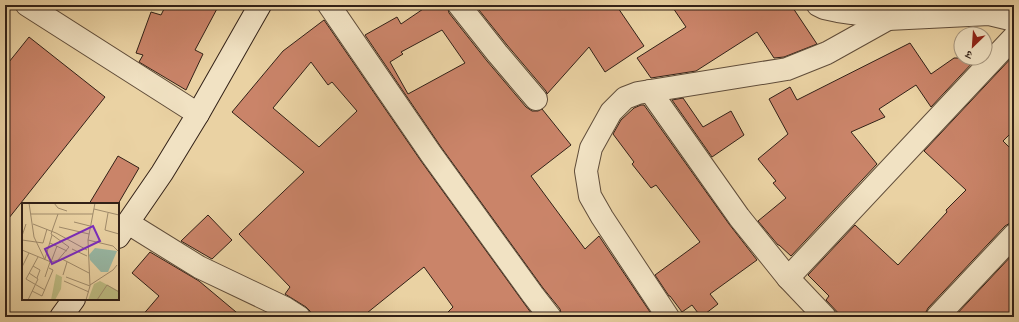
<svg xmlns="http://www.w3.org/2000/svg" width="1019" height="322" font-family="'IM FELL Double Pica','Noto Serif Devanagari',serif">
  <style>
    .building { fill: #ca8469; stroke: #322117; fill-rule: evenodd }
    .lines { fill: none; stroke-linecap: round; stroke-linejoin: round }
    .minor-casing { stroke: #604d3a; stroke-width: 24 }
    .secondary-casing { stroke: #322117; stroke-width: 24 }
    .minor { stroke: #f1e2c3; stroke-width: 22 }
    .secondary { stroke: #f1e2c3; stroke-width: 22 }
    .inset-road { fill: none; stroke: #a08b6b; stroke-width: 1 }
    .view { fill: #7b2cbf; fill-opacity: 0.15; stroke: #7b2cbf; stroke-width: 2 }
    .inset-edge { fill: none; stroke: #322117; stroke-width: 2 }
  </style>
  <rect width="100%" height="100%" fill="#ead2a3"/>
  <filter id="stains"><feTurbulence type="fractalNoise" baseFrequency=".005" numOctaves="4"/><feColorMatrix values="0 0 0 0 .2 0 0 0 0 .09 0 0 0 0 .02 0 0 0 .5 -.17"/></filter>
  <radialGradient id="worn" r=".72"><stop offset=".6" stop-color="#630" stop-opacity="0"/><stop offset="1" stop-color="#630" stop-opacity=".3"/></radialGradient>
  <g class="building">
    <polygon points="166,5 219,5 195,50 203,54 186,90 139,62 143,55 136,53 151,12 161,15"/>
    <path d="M429,5H447L449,13L487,61L526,107L532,111H538L542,109L571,145L531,176L585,249L599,236L650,312L643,317H562L560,309L543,288L441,147L365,35L397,17L401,24ZM442,30L465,63L408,94L390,62L403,54L401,52Z"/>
    <polygon points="475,5 616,5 644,46 605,72 589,47 547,94 546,91 507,45"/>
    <polygon points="671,5 791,5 817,44 784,57 774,58 757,32 696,71 651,78 637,58 686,27"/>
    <path d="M324,20L421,161L534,317H443L453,307L424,267L362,317H311L310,311L306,307L285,294L290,287L239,234L304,172L232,112L283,51ZM311,62L328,85L332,82L357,111L319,147L273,108Z"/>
    <polygon points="29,37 105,97 5,223 5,67"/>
    <polygon points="910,43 931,74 954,58 973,58 974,61 931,107 916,85 879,109 885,117 851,132 877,164 791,256 779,245 778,245 758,221 786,198 773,183 776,181 758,159 788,134 769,99 790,87 797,100"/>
    <polygon points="1014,55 1014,130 1003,141 1014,152 1014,223 1010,223 1005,226 928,308 925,314 925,317 842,317 826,300 829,296 808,275 855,225 898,265 947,212 946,210 966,190 924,151"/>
    <polygon points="683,98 703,127 731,111 744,135 712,157 672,100"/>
    <polygon points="641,105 644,105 729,224 757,260 710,294 718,304 701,317 692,305 682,312 670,296 669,296 655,275 700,242 656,185 651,188 632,164 634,162 613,134 621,120 634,108"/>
    <polygon points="118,156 139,168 118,204 89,204"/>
    <polygon points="208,215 232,240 212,259 181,241"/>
    <polygon points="150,252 199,281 242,317 141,317 159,296 132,273"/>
    <polygon points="1014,253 1014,317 954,317"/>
  </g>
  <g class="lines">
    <g class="minor-casing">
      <g id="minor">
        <polyline points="27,5 198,114"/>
        <polyline points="329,5 431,154 533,295 550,317"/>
        <polyline points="459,5 497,53 536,99"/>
        <polyline points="818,5 824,8 838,11 852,13 888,19 989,14 1010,19 1014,22"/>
        <polyline points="650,91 739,217 788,278 825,317"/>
        <polyline points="128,223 199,267 285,308 299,317"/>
        <polyline points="788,278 1014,37"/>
        <polyline points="668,317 602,217 590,196 586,171 591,148 611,112 625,98 638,93 787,69 827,53 888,19"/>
        <polyline points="937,317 1014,235"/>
      </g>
    </g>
    <g class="secondary-casing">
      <g id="secondary">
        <polyline points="118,237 162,173 198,114 260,5"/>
        <polyline points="61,317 74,299"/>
      </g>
    </g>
    <use href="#minor" class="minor"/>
    <use href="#secondary" class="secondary"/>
  </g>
  <g transform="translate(22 203)">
    <rect width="97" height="97" fill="#ead2a3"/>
    <path d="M34,71L40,74L39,86L33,97H29Z" fill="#bcba81"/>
    <path d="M78,78L97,88V97H66L72,81Z" fill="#bcba81"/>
    <path d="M73,45L95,48L86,69H79L68,57L67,52Z" fill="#98b8a5"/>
    <path class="inset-road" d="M7,0L12,34L23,57M32,0L36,5L45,8M72,6L97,12M86,10L83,27L97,31M9,11H71M52,19L68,23M11,21L34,30L65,47M37,24L67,31M30,28L29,31L47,44L36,57M30,28L36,11M0,33L4,21M0,37L21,40L25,26M66,37L91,43L97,49M28,40L45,48M50,46L65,53M0,47L29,59L40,56L67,70M16,54L4,76L23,87M23,56L30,32M29,59L35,43M11,63L18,67L15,75M0,64L7,50M41,72L45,59M23,74L28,59M44,74L68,83M42,78L67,89M68,82L91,67L95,62M10,88L20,93L31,67L27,65M6,97L16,76L7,70M64,97L68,83L66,37L73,0M75,97L85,82L97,89"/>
    <path class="view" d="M71,23L78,38L30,61L23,46Z"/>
    <rect width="97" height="97" class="inset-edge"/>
  </g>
  <rect width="1019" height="322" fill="none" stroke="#ead2a3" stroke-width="20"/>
  <rect x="6" y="6" width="1007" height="310" fill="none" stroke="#322117" stroke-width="2"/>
  <rect x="10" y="10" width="999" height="302" fill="none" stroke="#322117"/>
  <g transform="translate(973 46) rotate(205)"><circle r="19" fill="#f1e2c3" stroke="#a5957e"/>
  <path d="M0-3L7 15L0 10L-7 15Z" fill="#8f2418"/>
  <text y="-6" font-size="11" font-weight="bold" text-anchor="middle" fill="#322117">उ</text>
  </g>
  <rect width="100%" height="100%" filter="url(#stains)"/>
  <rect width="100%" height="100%" fill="url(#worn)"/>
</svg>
